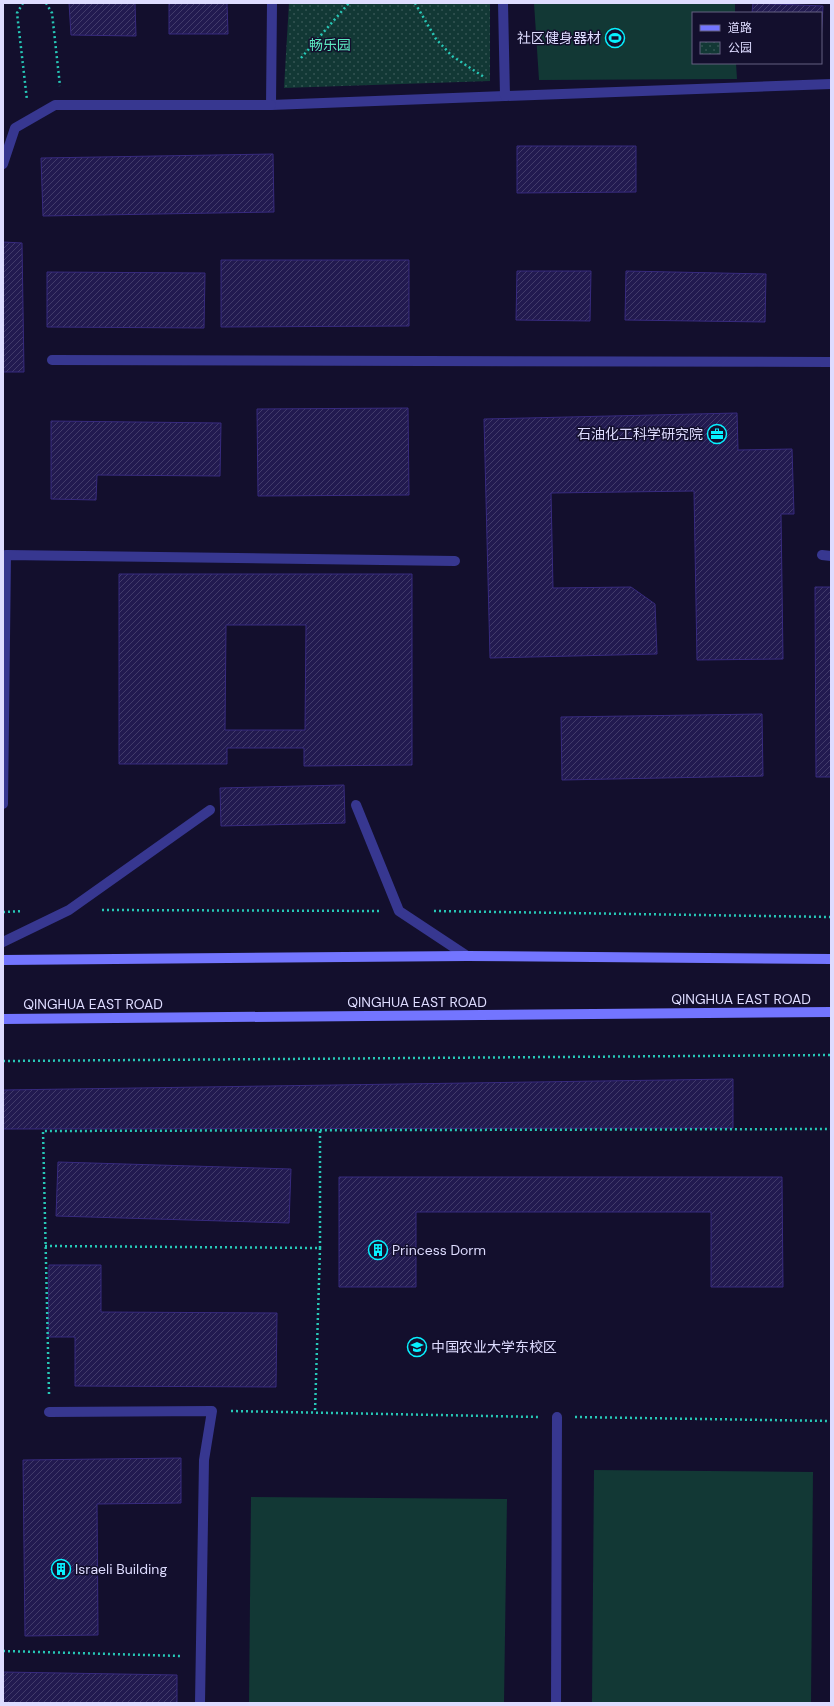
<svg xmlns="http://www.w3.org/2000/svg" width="834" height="1706" font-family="'DM Sans','Noto Sans SC',sans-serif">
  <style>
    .green { fill: #123835 }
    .park { fill: url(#park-dots) }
    .building { fill: url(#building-hatch); stroke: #372a7e; fill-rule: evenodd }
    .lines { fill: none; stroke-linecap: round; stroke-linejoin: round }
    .path { stroke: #27c8b7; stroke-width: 2.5; stroke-dasharray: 2 3; stroke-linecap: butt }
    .service { stroke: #373790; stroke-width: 10 }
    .minor { stroke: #373790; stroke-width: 10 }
    .secondary { stroke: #7375ff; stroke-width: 10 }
    .labels { text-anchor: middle; stroke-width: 3; stroke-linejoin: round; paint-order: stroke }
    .poi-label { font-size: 14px; fill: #dedcff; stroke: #130f2d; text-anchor: start }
    .park-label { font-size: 14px; fill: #5deac1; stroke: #130f2d }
    .street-label { font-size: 14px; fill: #dedcff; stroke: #130f2d }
  </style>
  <defs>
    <pattern id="park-dots" width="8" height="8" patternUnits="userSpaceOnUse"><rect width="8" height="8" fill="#123835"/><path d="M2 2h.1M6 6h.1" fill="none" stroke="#345453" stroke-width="1.8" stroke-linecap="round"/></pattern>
    <pattern id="building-hatch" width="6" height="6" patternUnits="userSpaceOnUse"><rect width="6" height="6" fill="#221a50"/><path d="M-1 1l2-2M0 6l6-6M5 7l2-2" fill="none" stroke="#423b6a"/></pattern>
  </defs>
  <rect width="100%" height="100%" fill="#130f2d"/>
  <g class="green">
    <polygon points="534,3 735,3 735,13 693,13 693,63 736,63 737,79 539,80"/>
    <polygon points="594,1470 813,1472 811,1703 592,1703"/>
    <polygon points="251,1497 507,1499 504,1703 249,1703"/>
  </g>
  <polygon class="park" points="289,3 490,3 490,81 284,88"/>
  <g class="building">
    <polygon points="69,3 135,3 136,36 71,35"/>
    <polygon points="169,3 227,3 228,34 169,34"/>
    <polygon points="753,3 823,6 821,43 821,13 752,13"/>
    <polygon points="517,146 636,146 636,192 517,193"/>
    <polygon points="273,154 274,212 43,216 41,158"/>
    <polygon points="3,242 22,243 24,372 3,372"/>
    <polygon points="221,260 409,260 409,326 221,327"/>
    <polygon points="517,271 591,271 590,321 516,320"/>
    <polygon points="626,271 766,274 765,322 625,320"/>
    <polygon points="47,272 205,273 204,328 47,327"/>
    <polygon points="408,408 409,495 258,496 257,409"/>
    <polygon points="737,413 738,450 792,449 794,514 781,514 783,659 697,660 694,491 551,493 553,588 631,587 655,604 657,654 490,658 484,419"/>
    <polygon points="51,421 221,423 220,476 97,475 96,500 51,499"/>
    <path d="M119,574H412V765L304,766V748H227V764H119ZM226,625H306L305,730H225Z"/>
    <polygon points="815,587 831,587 831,777 816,777"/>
    <polygon points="762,714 763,776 562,780 561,717"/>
    <polygon points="344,785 345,823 221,826 220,788"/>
    <polygon points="733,1079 733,1128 3,1129 3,1090"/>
    <polygon points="58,1162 291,1169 289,1223 56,1216"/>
    <polygon points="339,1177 782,1177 783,1287 711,1287 711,1212 416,1212 416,1287 339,1287"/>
    <polygon points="49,1265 101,1265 101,1312 277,1313 276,1387 75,1386 75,1337 48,1337"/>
    <polygon points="181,1458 181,1503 97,1504 98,1635 25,1636 23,1460"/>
    <polygon points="3,1672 177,1675 177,1703 3,1703"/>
  </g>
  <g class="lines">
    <g class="path">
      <polyline points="23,3 17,13 27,100"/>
      <polyline points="46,3 52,13 60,86"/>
      <polyline points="415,3 436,39 452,56 484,77"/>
      <polyline points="301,58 349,3"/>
      <polyline points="102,910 379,911"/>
      <polyline points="434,911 831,917"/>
      <polyline points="3,912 23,911"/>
      <polyline points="3,1061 831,1055"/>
      <polyline points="45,1246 320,1248 315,1412"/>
      <polyline points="320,1248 320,1130"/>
      <polyline points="49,1394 43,1131 831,1129"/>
      <polyline points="231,1411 540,1417"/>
      <polyline points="575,1417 831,1421"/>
      <polyline points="3,1651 182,1656"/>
    </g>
    <g class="service">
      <polyline points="272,3 271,105 505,96"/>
      <polyline points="503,3 505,96 831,84"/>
      <polyline points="3,164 15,128 55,105 271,105"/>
      <polyline points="3,804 6,555 455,561"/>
      <polyline points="356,805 399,911 467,956"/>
      <polyline points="3,942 69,910 210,810"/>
      <polyline points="49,1412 212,1411 204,1460 200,1703"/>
      <polyline points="556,1703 557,1417"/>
    </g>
    <g class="minor">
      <polyline points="52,360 831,362"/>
      <polyline points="822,555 831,556"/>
    </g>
    <g class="secondary">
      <polyline points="3,960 467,956 831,959"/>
      <polyline points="3,1019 831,1012"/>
    </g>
  </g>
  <defs>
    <g id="stadium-ring" transform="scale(1)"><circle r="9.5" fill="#130f2d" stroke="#08f1ff" stroke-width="1.5"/><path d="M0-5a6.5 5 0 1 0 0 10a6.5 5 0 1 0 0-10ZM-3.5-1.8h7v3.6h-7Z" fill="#08f1ff"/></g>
    <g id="office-ring" transform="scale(1)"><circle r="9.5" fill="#130f2d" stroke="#08f1ff" stroke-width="1.5"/><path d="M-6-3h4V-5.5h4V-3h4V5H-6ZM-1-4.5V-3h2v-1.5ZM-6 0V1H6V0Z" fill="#08f1ff"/></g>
    <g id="building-ring" transform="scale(1)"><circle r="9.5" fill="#130f2d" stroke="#08f1ff" stroke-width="1.5"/><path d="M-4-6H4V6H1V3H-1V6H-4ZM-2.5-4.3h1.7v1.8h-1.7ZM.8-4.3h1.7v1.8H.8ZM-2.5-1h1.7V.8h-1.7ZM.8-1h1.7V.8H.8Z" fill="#08f1ff"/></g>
    <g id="university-ring" transform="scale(1)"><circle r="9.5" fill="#130f2d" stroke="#08f1ff" stroke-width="1.5"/><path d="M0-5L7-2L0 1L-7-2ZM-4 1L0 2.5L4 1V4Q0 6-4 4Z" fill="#08f1ff"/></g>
  </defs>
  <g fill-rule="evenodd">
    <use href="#stadium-ring" x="615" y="38"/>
    <use href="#office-ring" x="717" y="434"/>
    <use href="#building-ring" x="378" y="1250"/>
    <use href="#university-ring" x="417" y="1347"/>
    <use href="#building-ring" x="61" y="1569"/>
  </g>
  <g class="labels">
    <g class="poi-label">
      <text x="601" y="43" text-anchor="end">社区健身器材</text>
      <text x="703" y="439" text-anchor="end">石油化工科学研究院</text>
      <text x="392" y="1255">Princess Dorm</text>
      <text x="431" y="1352">中国农业大学东校区</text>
      <text x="75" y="1574">Israeli Building</text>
    </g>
    <g class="park-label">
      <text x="330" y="50">畅乐园</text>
    </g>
    <g class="street-label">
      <text x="741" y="1004">QINGHUA EAST ROAD</text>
      <text x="417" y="1007">QINGHUA EAST ROAD</text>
      <text x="93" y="1009">QINGHUA EAST ROAD</text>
    </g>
  </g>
  <rect width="834" height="1706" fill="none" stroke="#dedcff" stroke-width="8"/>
  <rect x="692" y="12" width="130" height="52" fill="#130f2d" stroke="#646181"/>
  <rect x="700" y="25" width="20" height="6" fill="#7375ff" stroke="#646181"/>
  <text x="728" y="32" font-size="12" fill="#dedcff">道路</text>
  <rect x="700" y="42" width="20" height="12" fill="url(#park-dots)" stroke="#646181"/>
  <text x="728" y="52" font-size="12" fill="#dedcff">公园</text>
</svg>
